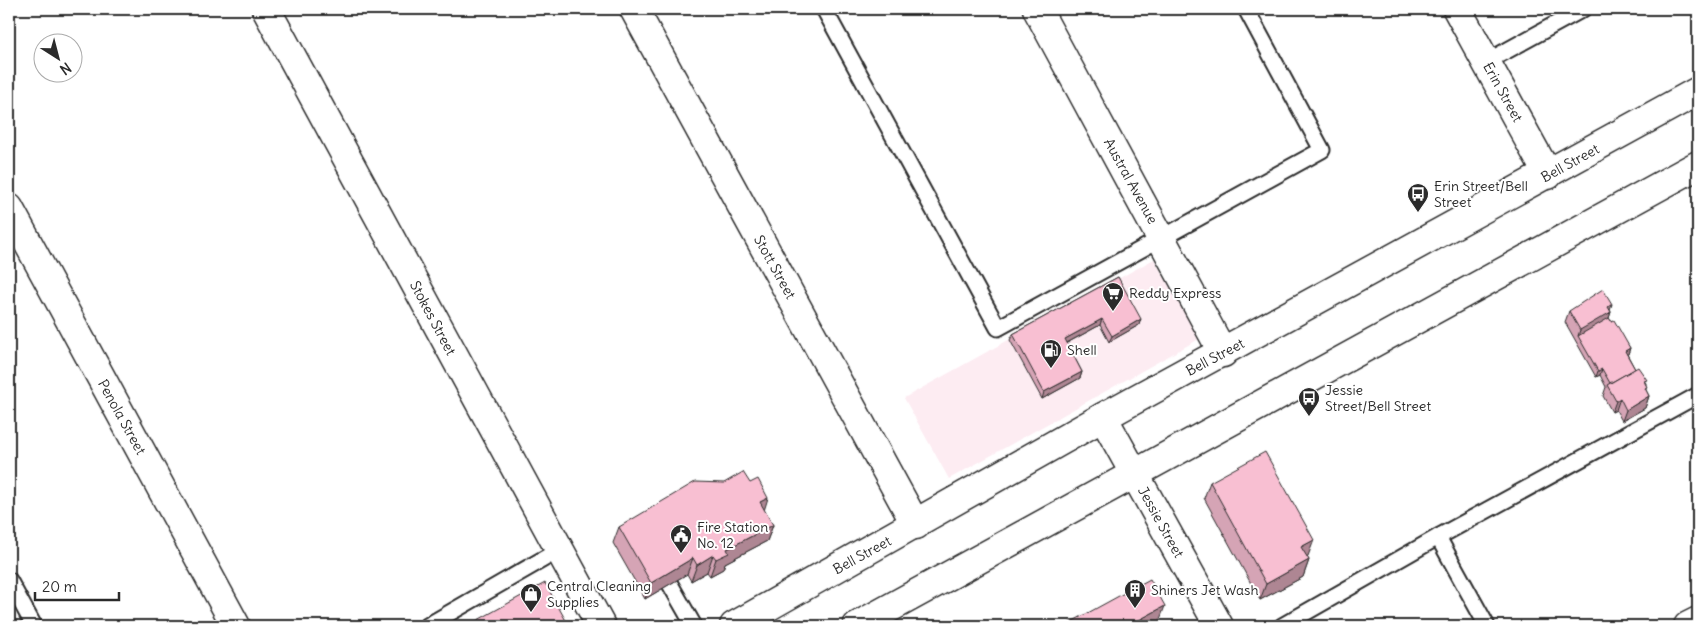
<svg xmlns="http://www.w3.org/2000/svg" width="1707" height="635" font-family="Delius,sans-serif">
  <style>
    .built { fill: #fdecf2 }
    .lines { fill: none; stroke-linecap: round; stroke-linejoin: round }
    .service-casing { stroke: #2b2b2b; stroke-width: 19 }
    .minor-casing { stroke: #2b2b2b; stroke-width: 31 }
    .trunk-casing { stroke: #2b2b2b; stroke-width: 31 }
    .service { stroke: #fff; stroke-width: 15 }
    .minor { stroke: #fff; stroke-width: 28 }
    .trunk { stroke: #fff; stroke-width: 28 }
    .wall { fill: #d5a4b5; stroke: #2b2b2b }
    .shaded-wall { fill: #ae8693; stroke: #2b2b2b }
    .building { fill: #f8bfd2; stroke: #2b2b2b }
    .labels { text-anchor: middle; stroke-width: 4; stroke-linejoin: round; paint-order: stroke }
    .street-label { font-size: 14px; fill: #2b2b2b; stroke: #fff }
    .poi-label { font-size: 14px; fill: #2b2b2b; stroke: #fff; text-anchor: start }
  </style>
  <rect width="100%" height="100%" fill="#fff"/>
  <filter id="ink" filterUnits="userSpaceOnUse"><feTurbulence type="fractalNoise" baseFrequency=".02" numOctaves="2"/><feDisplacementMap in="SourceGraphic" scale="10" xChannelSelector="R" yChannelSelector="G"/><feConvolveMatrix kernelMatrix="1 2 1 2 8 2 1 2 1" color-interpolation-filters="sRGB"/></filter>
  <g filter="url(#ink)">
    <polygon class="built" points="1154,259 1199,339 949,479 904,398"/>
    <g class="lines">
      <g class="service-casing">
        <g id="service">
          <polyline points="824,9 998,328 1322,150 1246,9"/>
          <polyline points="1486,62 1583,9"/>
          <polyline points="1438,537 1487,626"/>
          <polyline points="9,580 34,626"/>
          <polyline points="670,584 694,626"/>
          <polyline points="427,626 559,550"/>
          <polyline points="1282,626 1438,537 1698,395"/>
        </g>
      </g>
      <g class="minor-casing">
        <g id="minor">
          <polyline points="266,9 601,626"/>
          <polyline points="634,9 916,525"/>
          <polyline points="1037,9 1223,353"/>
          <polyline points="1457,9 1548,175"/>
          <polyline points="9,208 236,626"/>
          <polyline points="1103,417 1219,626"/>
          <polyline points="1688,626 1698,621"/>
        </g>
      </g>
      <g class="trunk-casing">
        <g id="trunk">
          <polyline points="734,626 1103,417 1698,91"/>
          <polyline points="857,626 1698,165"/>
        </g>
      </g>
      <use href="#service" class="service"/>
      <use href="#minor" class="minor"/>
      <use href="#trunk" class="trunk"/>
    </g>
    <g class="wall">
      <polygon points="1118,277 1139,325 1109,342 1100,325 1067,343 1082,372 1080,378 1042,399 1010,340 1013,334"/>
      <polygon points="1610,310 1611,312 1609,318 1630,348 1628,354 1627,354 1635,369 1646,383 1646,390 1649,396 1645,408 1622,421 1616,410 1612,412 1603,396 1606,387 1600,375 1596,377 1565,322 1569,311"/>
      <polygon points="1210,482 1308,556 1307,557 1309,560 1303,577 1260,600 1204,498"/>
      <polygon points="764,510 773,525 767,541 725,563 723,569 710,576 707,572 691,581 687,574 645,599 613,543 619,527"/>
    </g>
    <g class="shaded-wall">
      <polygon points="1612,304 1609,314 1611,312 1607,324 1578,336 1580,330 1608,307"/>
      <polygon points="1102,319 1100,325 1063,345 1065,339"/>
      <polygon points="1141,319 1139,325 1109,342 1112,336"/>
      <polygon points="1630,348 1628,354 1623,357 1625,351"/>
      <polygon points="1602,369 1600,375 1596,377 1598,371"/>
      <polygon points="1082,372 1080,378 1042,399 1044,392"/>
      <polygon points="1649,396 1645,408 1622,421 1626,410"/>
      <polygon points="1620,398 1616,410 1612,412 1616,401"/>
      <polygon points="768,498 763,514 760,502"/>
      <polygon points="773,525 767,541 725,563 723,569 710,576 716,559 727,549"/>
      <polygon points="1314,540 1308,556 1295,563 1301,547"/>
      <polygon points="713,555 707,572 691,581 697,565"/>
      <polygon points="693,558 687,574 645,599 651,583"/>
      <polygon points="1309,560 1303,577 1260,600 1266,584"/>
      <polygon points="1165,606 1159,622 1151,626 1128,626"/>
    </g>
    <g class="building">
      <polygon points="1118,277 1141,319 1112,336 1102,319 1065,339 1082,372 1044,392 1013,334"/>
      <polygon points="1603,289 1612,304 1608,307 1611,312 1580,330 1569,311"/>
      <polygon points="1609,318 1611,321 1614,320 1630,348 1625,351 1635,369 1610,383 1602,369 1598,371 1578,336"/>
      <polygon points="1638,367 1647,380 1644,381 1647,387 1645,388 1649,396 1626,410 1620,398 1616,401 1607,385"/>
      <polygon points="1265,452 1314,540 1301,547 1309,560 1266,584 1210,482"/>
      <polygon points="743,472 750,483 758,479 768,498 760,502 773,525 727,549 729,553 716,559 713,555 697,565 693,558 651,583 619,527 695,482 724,483"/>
      <polygon points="1150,579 1165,606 1128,626 1064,626"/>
      <polygon points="545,583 569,626 467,626"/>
    </g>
  </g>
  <defs>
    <g id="bus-pin" transform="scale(1.125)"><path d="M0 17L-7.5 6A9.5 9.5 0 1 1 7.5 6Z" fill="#2b2b2b" stroke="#fff"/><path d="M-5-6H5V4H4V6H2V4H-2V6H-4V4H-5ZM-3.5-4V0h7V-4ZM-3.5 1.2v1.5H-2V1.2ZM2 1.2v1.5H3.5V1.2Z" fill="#fff"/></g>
    <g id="supermarket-pin" transform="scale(1.125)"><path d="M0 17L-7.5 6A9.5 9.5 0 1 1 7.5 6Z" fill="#2b2b2b" stroke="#fff"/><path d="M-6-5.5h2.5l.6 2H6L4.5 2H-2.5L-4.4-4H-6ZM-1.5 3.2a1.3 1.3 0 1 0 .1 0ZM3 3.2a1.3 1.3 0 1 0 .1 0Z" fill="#fff"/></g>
    <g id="fuel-pin" transform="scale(1.125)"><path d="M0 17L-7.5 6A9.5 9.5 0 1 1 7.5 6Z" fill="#2b2b2b" stroke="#fff"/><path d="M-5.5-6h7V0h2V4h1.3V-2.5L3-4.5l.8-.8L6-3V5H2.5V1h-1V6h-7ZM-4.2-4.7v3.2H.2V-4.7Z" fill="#fff"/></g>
    <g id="civic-pin" transform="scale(1.125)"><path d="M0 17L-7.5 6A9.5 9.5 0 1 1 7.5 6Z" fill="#2b2b2b" stroke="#fff"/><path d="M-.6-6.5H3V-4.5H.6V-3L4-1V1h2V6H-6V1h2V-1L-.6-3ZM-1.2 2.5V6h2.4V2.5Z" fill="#fff"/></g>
    <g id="building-pin" transform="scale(1.125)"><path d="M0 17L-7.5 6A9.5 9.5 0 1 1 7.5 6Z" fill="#2b2b2b" stroke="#fff"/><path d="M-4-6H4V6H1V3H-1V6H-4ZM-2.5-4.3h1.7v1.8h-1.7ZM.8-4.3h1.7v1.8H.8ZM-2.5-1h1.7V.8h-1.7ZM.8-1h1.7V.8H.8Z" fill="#fff"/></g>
    <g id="shop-pin" transform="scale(1.125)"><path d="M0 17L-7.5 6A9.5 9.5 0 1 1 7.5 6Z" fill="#2b2b2b" stroke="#fff"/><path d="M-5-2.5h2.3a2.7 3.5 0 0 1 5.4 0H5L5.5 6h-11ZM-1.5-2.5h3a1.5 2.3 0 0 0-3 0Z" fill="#fff"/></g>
  </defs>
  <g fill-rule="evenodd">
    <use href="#bus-pin" x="1418" y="194"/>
    <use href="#supermarket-pin" x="1113" y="293"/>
    <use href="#fuel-pin" x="1051" y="350"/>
    <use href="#bus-pin" x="1309" y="398"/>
    <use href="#civic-pin" x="681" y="535"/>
    <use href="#building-pin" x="1135" y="590"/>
    <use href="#shop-pin" x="531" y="594"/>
  </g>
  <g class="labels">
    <g class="street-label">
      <text transform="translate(1503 92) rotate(61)" y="5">Erin Street</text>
      <text transform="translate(1570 163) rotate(-29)" y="5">Bell Street</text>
      <text transform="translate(1131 181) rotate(61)" y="5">Austral Avenue</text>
      <text transform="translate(775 267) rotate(61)" y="5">Stott Street</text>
      <text transform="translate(433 318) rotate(62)" y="5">Stokes Street</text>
      <text transform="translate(1215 357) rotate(-28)" y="5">Bell Street</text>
      <text transform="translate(122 417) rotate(61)" y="5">Penola Street</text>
      <text transform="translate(1161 522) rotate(61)" y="5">Jessie Street</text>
      <text transform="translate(862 555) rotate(-29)" y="5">Bell Street</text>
    </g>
    <g class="poi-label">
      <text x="1434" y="191">Erin Street/Bell<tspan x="1434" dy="16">Street</tspan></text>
      <text x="1129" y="298">Reddy Express</text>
      <text x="1067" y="355">Shell</text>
      <text x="1325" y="395">Jessie<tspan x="1325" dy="16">Street/Bell Street</tspan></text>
      <text x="697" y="532">Fire Station<tspan x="697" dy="16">No. 12</tspan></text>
      <text x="547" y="591">Central Cleaning<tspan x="547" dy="16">Supplies</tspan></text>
      <text x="1151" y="595">Shiners Jet Wash</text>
    </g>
  </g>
  <rect width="1707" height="635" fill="none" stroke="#fff" stroke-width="30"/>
  <rect x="15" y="15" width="1677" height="605" fill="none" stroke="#2b2b2b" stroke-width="2" filter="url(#ink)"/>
  <g transform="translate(58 58) rotate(144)"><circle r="24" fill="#ffffff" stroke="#aaaaaa"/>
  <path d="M0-4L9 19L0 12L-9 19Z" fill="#2b2b2b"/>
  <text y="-8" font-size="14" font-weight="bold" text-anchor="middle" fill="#2b2b2b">N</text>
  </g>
  <path d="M35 592v8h84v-8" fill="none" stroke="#2b2b2b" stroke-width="2.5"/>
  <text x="42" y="592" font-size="15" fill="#2b2b2b" stroke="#ffffff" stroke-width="4" paint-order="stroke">20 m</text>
</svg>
